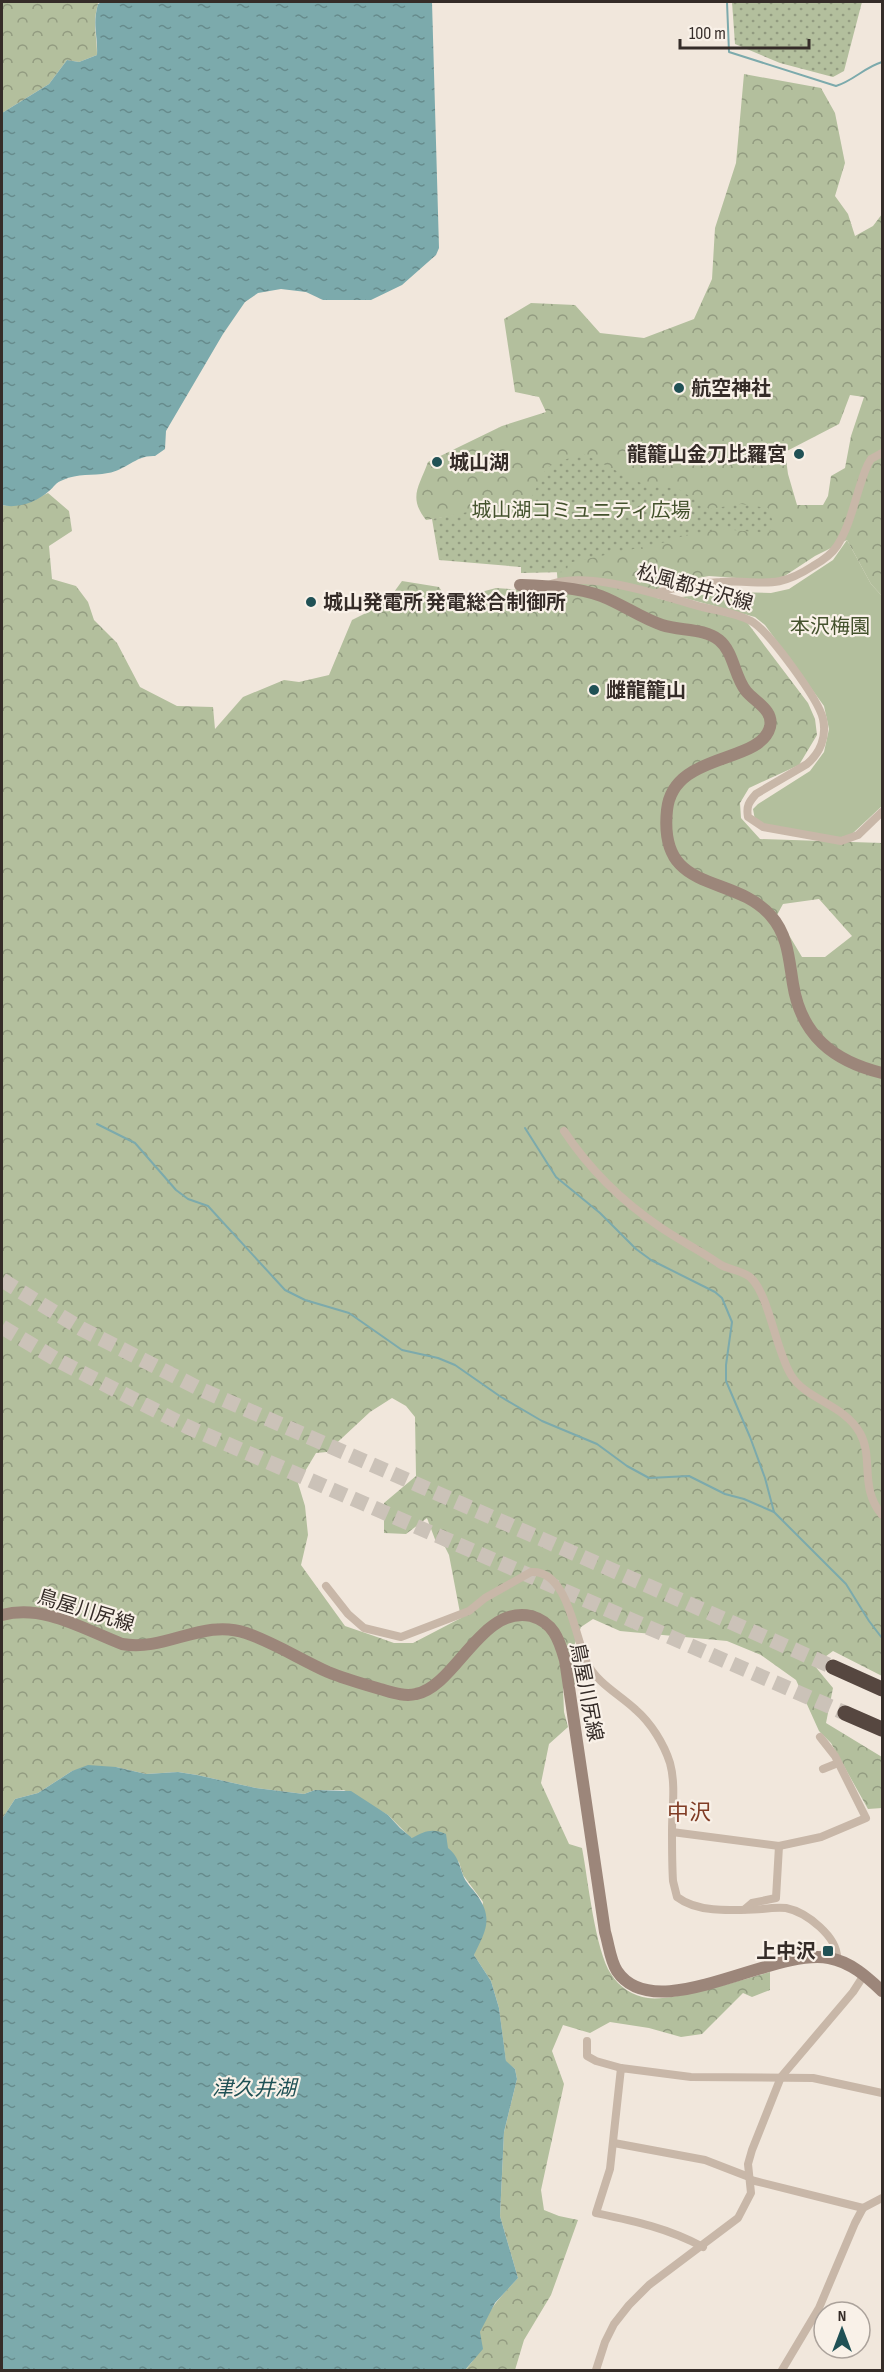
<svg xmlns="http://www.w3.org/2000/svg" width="884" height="2372" font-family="'Sofia Sans Condensed','Noto Sans JP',sans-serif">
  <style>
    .green { fill: #b3bf9d }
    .forest { fill: url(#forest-crowns); fill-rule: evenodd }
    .park { fill: url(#park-dots) }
    .water { fill: url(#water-ripples) }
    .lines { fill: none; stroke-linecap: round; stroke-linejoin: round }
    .stream { stroke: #7caaac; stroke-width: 2 }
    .highway-tunnel { stroke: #cbc2b8; stroke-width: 15; stroke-dasharray: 15 8; stroke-linecap: butt }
    .street { stroke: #c8b7a8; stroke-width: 8 }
    .secondary { stroke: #9c867a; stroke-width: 12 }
    .highway { stroke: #564740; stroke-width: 15 }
    .poi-dot { fill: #205155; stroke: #f9f1e8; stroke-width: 2 }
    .labels { text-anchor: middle; stroke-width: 4.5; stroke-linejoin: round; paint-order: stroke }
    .poi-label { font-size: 20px; font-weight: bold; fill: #352c28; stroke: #f9f1e8; text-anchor: start }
    .park-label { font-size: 20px; fill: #44522d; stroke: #f9f1e8 }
    .street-label { font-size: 20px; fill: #352c28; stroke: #f9f1e8 }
    .water-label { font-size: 21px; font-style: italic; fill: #205155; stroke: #f9f1e8 }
    .quarter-label { font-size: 22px; fill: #803c25; stroke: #f9f1e8 }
  </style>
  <defs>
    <pattern id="forest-crowns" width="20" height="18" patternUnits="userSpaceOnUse" patternTransform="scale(1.5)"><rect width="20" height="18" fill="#b3bf9d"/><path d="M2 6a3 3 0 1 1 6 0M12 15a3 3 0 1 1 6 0" fill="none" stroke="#929b80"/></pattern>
    <pattern id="park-dots" width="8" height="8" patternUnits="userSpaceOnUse" patternTransform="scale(1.5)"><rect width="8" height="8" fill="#b3bf9d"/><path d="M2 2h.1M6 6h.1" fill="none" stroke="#929b80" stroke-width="1.8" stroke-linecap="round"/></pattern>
    <pattern id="water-ripples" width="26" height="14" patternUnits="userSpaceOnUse" patternTransform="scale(1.5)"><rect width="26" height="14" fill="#7caaac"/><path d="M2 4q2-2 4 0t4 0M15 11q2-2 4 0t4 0" fill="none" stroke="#668b8c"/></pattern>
  </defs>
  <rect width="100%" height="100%" fill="#f1e7dc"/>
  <polygon class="green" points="847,540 871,584 882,596 882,806 852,834 839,838 769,828 755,820 753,809 758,804 810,771 824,752 829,729 824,706 765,625 755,617 681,597 733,592 771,593 789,589 833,560"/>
  <g class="forest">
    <path d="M2,2H97L98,4C92,24 97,35 97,55L79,62L67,60L49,84L2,113Z"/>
    <path d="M744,74L821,88L835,113L845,163L835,196L848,214L855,236L873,226L882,214V596L871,584L847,540L815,556L777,581L709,576L660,585L657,598L746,621L808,703L815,719L817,735L799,765L749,788L740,803L741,818L760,839L882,843V1676L833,1651L814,1665L833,1688L826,1723L882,1757V1808L868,1809L831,1743L819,1731L796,1680L761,1655L727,1641L620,1631L593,1619L581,1627L574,1646L588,1680L563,1688L564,1712L568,1727L549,1744L541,1783L569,1844L582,1848C588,1879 595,1950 611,1974C619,1987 633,1996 648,1998C671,2002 745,1979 770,1972V1990L752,1997L743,1993L702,2034L681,2037L649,2028L610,2022L590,2033L563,2025L552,2051L564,2084L541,2190L544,2210L559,2216L578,2220L551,2295L524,2340L515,2370H465C481,2354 474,2351 480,2332C487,2310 503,2294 518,2278L500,2216L504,2132L517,2079L515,2069L506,2062L499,2008L491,1981L474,1955L483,1902L463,1875L459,1862L410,1837L388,1815L344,1790H315L304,1794L256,1788L197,1775L178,1772L146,1774L116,1767L72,1771L38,1793L15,1799L2,1819V505C16,508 36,499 48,493L69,511L72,531L49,546L52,579L76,586L88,602L94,620L117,643L140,687L177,706L213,707L215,729L243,697L284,680L299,682L329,675L352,620L386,603L402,581L439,587L448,601L496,588L534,591L558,585L555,551L533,503L426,520C408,497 419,487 428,462L502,426L546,412L539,397L515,392L504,319L531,303L575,305L600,333L644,338L694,319L712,279L715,228L736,163ZM850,395L864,397L851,436L845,468L831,476L828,496L823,505H797L788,474L785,452L839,424ZM819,899L852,936L825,957H802L777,915L783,904ZM392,1398L406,1406L415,1417L416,1476L384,1503V1533L406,1534L427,1518L436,1542L445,1547L449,1555L461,1618L413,1643H394L377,1637L345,1626L301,1565L308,1535L305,1506L298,1483L316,1453L327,1452L370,1412Z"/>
  </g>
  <g class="park">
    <polygon points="732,2 862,2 844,71 833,77 780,63 735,44"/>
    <polygon points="582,453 636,481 650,486 677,488 709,509 741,504 768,508 774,525 768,533 722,529 686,535 666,542 568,563 567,572 521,573 521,567 439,560 432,519 530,500 547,467"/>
  </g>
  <g class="water">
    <path d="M102,2H432L439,248L436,255L402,285L371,300H323L306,292L281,289L258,293L245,302L223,334L166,431L165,449L155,456C136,455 126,470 108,473C92,476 78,473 63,480C56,482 54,487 49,491C37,502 17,509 2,505V113L49,84L67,60L79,62L97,55C98,34 92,26 98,4Z"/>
    <path d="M88,1765L116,1767L146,1774L178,1772L197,1775L256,1788L304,1794L315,1790L351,1791L388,1815L400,1828L412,1838C425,1831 432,1828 446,1834L448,1848C458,1856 459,1864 463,1875C465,1882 473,1889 477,1895C494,1919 485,1932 474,1955L491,1981L499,2008L506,2061L515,2069L517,2079L504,2132L500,2216L518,2278L495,2303L480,2332L483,2349L465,2370H2V1819L15,1799L38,1793L72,1771Z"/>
  </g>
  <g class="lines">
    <g class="stream">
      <path d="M727,2L729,52L836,86C853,81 865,67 882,62"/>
      <polyline points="97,1124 135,1143 176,1190 188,1199 208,1206 285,1290 305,1300 349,1313 402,1350 438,1358 455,1365 501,1397 542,1421 597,1444 627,1466 649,1478 689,1476 725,1494 744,1499 774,1512"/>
      <polyline points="525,1128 556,1177 600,1213 636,1249 651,1260 715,1292 722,1298 732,1322 726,1365 726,1381 750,1437 765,1478 774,1512 846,1584 869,1621 882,1638"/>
    </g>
    <g class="highway-tunnel">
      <polyline points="2,1280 82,1329 200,1389 833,1667"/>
      <polyline points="2,1327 59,1361 188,1427 845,1713"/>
    </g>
    <g class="street">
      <path d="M546,586C584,568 662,596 702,607C718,611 736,613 751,621C768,630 819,700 823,719C827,737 820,753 807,764L756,794C749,802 746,806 748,817L763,827L841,841L858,835L882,812"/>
      <path d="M656,593C677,587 698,583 720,582C762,579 773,592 813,566C822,561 831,555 837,546C853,521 856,490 868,464L871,459L882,453"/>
      <path d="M564,1131C590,1170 620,1200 660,1227C679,1240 699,1250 718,1263C727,1270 743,1270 751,1278C769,1295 776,1351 791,1375C806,1400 844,1404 860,1433C874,1458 859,1488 882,1515"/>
      <path d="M326,1586L348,1614L364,1628L401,1637L469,1611L485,1598L531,1572C568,1569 575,1638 587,1663C598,1684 619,1694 636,1710C651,1723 664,1744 670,1763C676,1785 672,1809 672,1831C672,1848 672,1865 673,1881L677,1897C699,1914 736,1910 762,1909C770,1908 778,1907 786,1908C806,1912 839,1937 837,1960"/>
      <polyline points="823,1769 838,1763"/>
      <polyline points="672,1832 779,1846 821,1837 866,1818 835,1756 820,1737"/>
      <polyline points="745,1909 752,1903 776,1898 779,1846"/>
      <polyline points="587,2041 587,2056 596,2061 621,2068"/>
      <polyline points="614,2143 705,2160 749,2177"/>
      <polyline points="751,2180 863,2208"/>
      <path d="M703,2247C668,2228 634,2221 596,2213L610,2169L621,2068L691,2077L813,2078L882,2093"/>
      <polyline points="596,2370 605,2342 614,2324 629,2305 649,2285 738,2218 751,2193 748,2164 752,2150 781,2077 853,1992 864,1975"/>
      <polyline points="782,2370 819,2308 855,2223 863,2208 882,2198"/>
    </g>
    <g class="secondary">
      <path d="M520,585C546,586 577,587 601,596C622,604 641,618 662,625C680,631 704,628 719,640C734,652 734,676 746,691C755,702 774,710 770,727C760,765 673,751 667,810C658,896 733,872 771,916C788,935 789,960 793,984C801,1035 833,1061 882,1073"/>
      <path d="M2,1615C44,1604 83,1629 122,1644C166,1652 203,1618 246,1633C275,1643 301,1660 328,1672C345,1679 363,1684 380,1689C391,1692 404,1697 416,1694C456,1686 481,1605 531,1616C553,1622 559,1639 565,1660L605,1932C609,1945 610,1960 617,1971C655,2028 773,1947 829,1958C851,1962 867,1977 882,1991"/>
    </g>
    <g class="highway">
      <polyline points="833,1667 882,1689"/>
      <polyline points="845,1713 882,1729"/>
    </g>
  </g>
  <g class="poi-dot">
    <circle cx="679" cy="388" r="6"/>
    <circle cx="799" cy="454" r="6"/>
    <circle cx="437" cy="462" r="6"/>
    <circle cx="311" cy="602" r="6"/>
    <circle cx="594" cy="690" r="6"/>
    <rect x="822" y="1945" width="12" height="12" rx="3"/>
  </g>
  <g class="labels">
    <g class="poi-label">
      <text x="691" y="395">航空神社</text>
      <text x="787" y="461" text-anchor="end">龍籠山金刀比羅宮</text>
      <text x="449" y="469">城山湖</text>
      <text x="323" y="609">城山発電所 発電総合制御所</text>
      <text x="606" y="697">雌龍籠山</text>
      <text x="816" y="1958" text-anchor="end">上中沢</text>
    </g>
    <g class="park-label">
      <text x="581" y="517">城山湖コミュニティ広場</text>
      <text x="830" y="633">本沢梅園</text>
    </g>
    <g class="street-label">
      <text transform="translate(695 587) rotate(16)" y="7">松風都井沢線</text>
      <text transform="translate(86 1610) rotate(17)" y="7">鳥屋川尻線</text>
      <text transform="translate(587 1692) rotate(79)" y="7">鳥屋川尻線</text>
    </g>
    <g class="water-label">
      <text x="254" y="2095">津久井湖</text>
    </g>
    <g class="quarter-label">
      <text x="689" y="1820">中沢</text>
    </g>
  </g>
  <rect width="884" height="2372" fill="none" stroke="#352c28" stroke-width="6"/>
  <g transform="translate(842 2330)"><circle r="28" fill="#f9f1e8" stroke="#aba29b" stroke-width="1.5"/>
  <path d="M0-4.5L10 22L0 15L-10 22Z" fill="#205155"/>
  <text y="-9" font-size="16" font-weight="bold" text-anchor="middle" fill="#352c28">N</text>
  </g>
  <path d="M680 39v9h129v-9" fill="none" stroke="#352c28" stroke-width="3"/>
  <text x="689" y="39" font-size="18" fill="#352c28" stroke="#f9f1e8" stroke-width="4.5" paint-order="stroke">100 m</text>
</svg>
